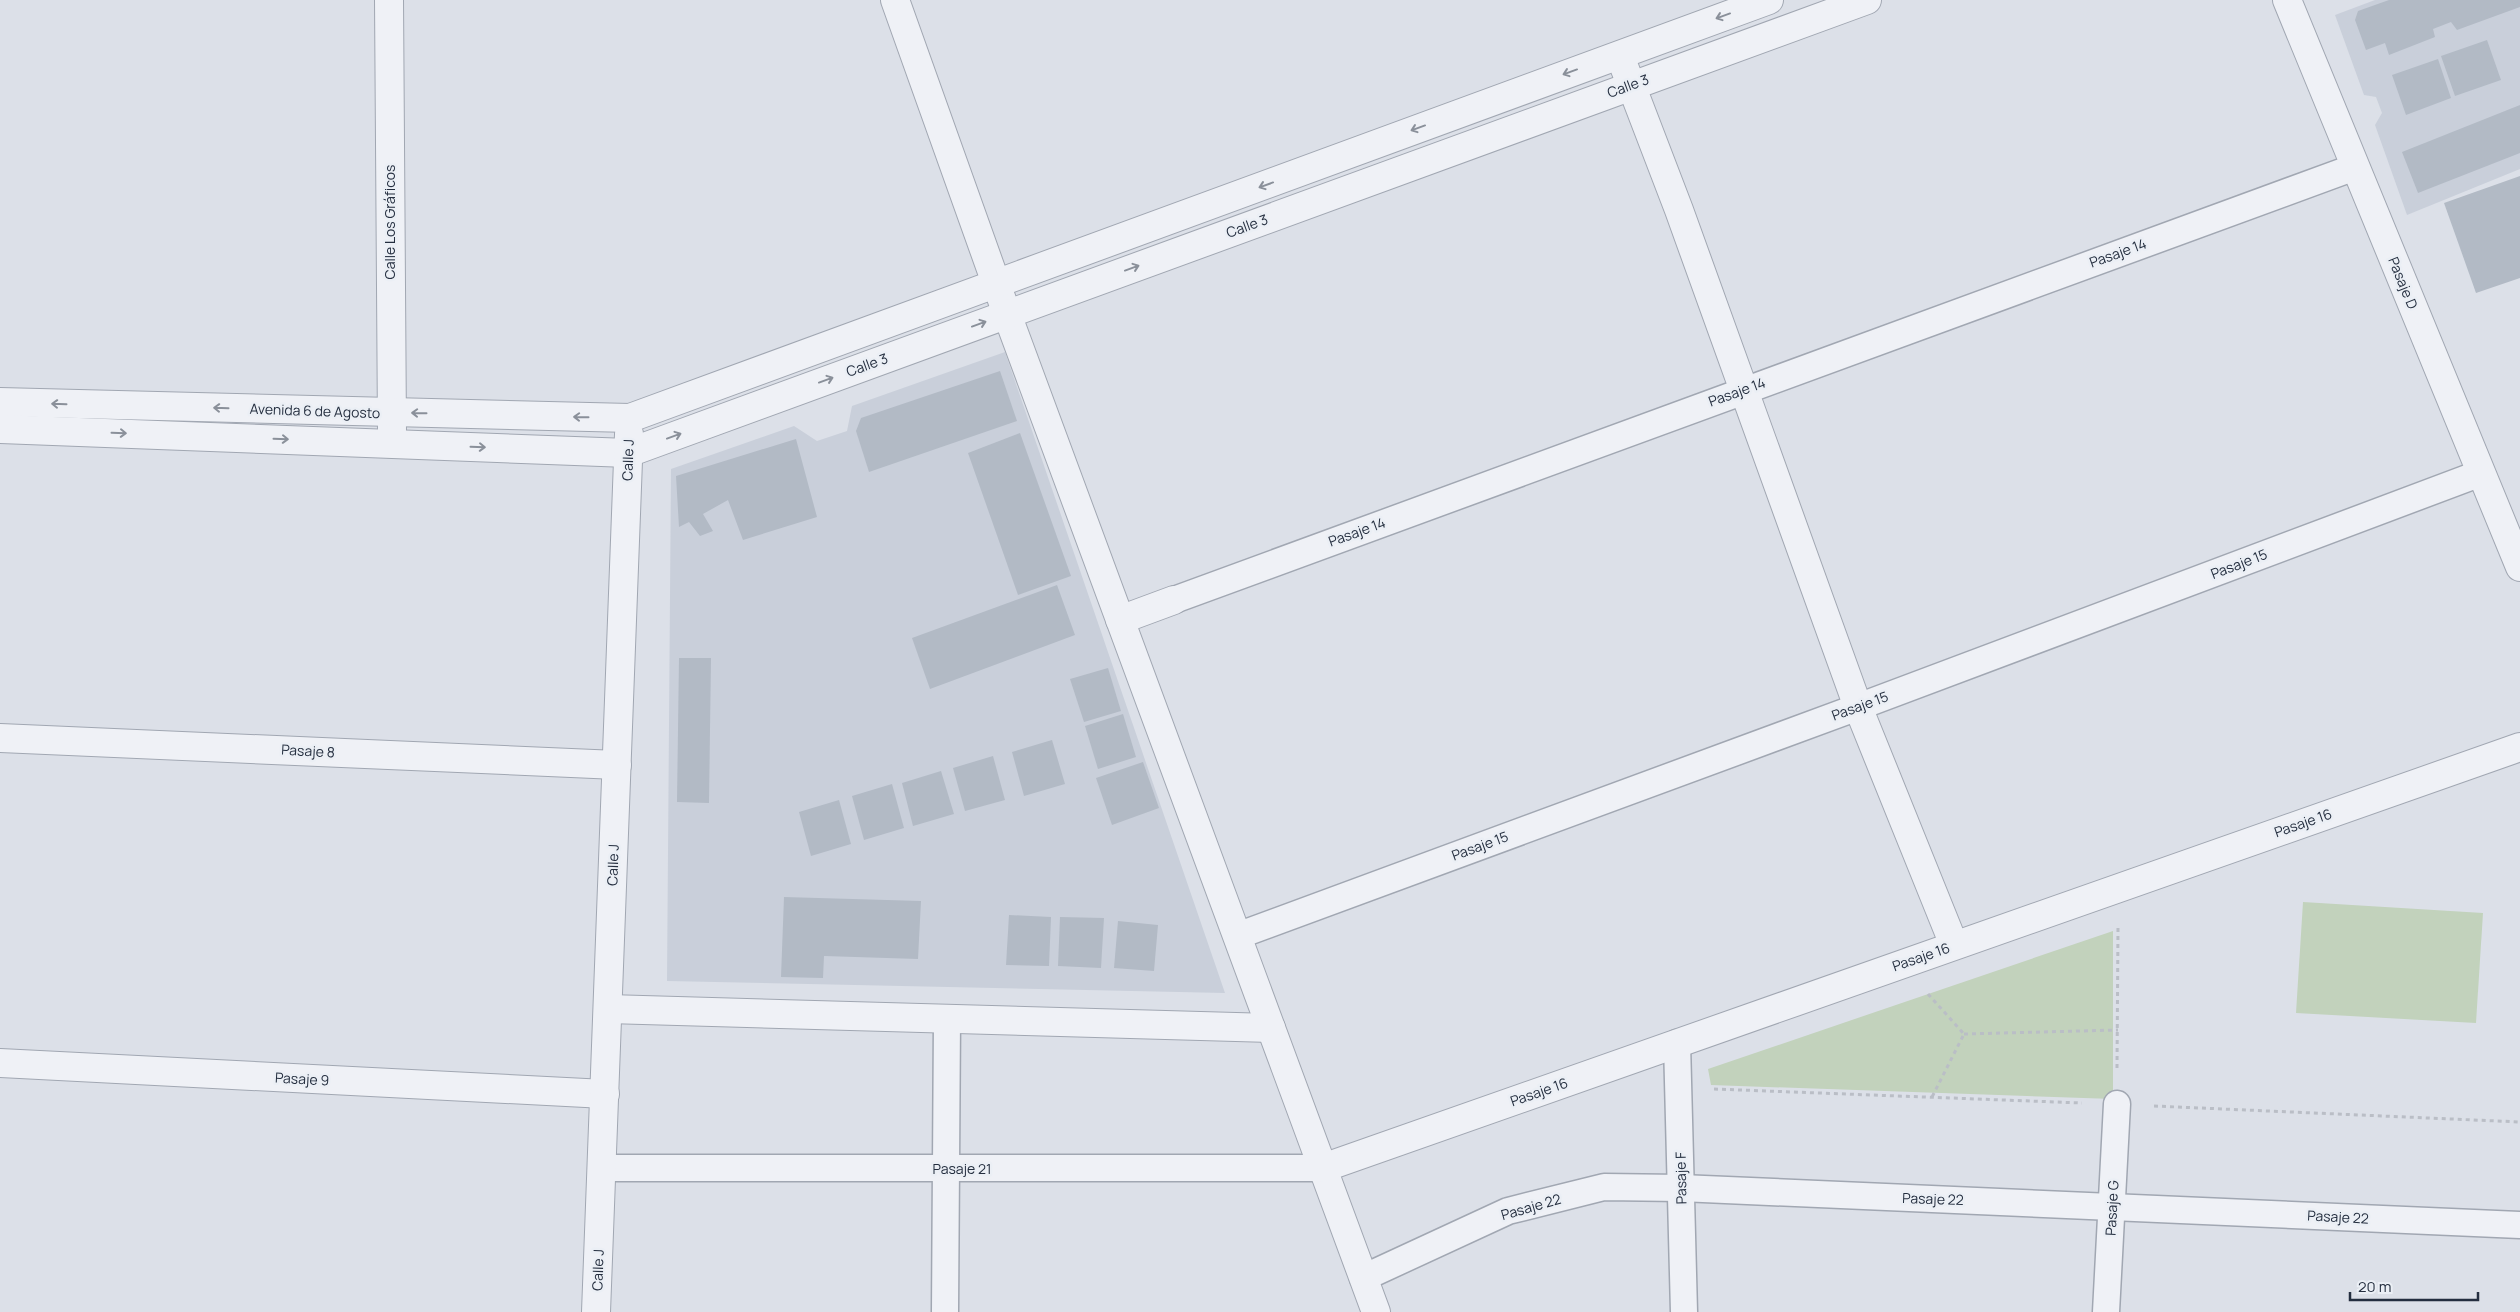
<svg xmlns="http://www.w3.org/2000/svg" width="2520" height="1312" font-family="Manrope,sans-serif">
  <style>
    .built { fill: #c9cfda }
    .green { fill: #c2d2bc }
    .building { fill: #b2bac5 }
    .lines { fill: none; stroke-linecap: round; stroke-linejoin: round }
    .lane-casing { stroke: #a1a7b2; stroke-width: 29 }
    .street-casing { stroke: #a1a7b2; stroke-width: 30 }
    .path { stroke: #babec6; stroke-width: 3; stroke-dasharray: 4 4; stroke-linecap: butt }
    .lane { stroke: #eff1f6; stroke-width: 26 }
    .street { stroke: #eff1f6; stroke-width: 28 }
    .oneway { stroke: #8a909a }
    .labels { text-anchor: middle; stroke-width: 5; stroke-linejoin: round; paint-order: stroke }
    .street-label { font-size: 14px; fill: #242e3f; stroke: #ebeff5 }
  </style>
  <rect width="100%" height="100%" fill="#dce0e8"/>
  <g class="built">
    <polygon points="2375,0 2520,0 2520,169 2407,215 2375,125 2382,113 2376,97 2364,95 2335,15"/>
    <polygon points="1005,352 1225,993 667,981 671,469 794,426 817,441 847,431 852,406"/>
  </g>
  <g class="green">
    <polygon points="2303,902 2483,913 2476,1023 2296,1013"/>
    <polygon points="2113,931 2113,1099 1711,1085 1708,1069"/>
  </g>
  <g class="building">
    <polygon points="2389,0 2520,0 2520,7 2457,30 2451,22 2433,29 2435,37 2389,55 2385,43 2366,50 2355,20 2358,11"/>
    <polygon points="2487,40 2501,80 2455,96 2441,56"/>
    <polygon points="2438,59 2451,98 2406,115 2392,75"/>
    <polygon points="2520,105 2520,153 2418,193 2402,152"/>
    <polygon points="2520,176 2520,278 2476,293 2444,203"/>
    <polygon points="1000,371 1017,421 869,472 856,431 861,418"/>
    <polygon points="1020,433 1071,576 1018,595 968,453"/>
    <polygon points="796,439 817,517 743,540 728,500 703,514 713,531 700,536 689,522 679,527 676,476"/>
    <polygon points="1057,585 1075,635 930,689 912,638"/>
    <polygon points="679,658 711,658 709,803 677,802"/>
    <polygon points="1108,668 1121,711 1084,722 1070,679"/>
    <polygon points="1123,714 1136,757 1098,769 1085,726"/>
    <polygon points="1052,740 1065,784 1024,796 1012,752"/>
    <polygon points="993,756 1005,800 965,811 953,768"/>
    <polygon points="1143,762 1159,808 1112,825 1096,778"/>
    <polygon points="941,771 954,814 913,826 902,783"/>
    <polygon points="892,784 904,828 864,840 852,796"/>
    <polygon points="839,800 851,844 811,856 799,812"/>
    <polygon points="784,897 921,901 918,959 824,956 823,978 781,977"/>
    <polygon points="1009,915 1051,917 1049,966 1006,965"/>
    <polygon points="1060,917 1104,918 1101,968 1058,966"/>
    <polygon points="1118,921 1158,925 1154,971 1114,968"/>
  </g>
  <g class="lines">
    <g class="lane-casing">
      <g id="lane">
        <polyline points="1174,600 2355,167"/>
        <polyline points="1237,936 1858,707 2481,473"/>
        <polyline points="1677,1043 1684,1312"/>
        <polyline points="602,1168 1323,1168"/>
        <polyline points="1363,1278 1508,1211 1604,1187 1681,1188 2520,1225"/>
        <polyline points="945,1312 947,1019"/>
        <polyline points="2106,1312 2117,1104"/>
      </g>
    </g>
    <g class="street-casing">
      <g id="street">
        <polyline points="389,0 392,430"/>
        <polyline points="895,0 1007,314 1376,1312"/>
        <polyline points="2287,0 2520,567"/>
        <polyline points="1625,69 1679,210 1858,707 1954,945"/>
        <polyline points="0,402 630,418 1769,0"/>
        <polyline points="0,429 628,453 1867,0"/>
        <polyline points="1120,620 1174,600"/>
        <polyline points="0,738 617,765"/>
        <polyline points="608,1009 1271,1028"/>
        <polyline points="0,1063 605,1094"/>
        <polyline points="1323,1168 2520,747"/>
        <polyline points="596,1312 629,434"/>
      </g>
    </g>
    <g class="path">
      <polyline points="1928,994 1964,1034 1932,1097"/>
      <polyline points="1964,1034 2118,1030"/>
      <polyline points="2117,1068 2118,927"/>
      <polyline points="1714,1089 2082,1103"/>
      <polyline points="2154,1106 2520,1122"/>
    </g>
    <use href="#lane" class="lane"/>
    <use href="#street" class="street"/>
  </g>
  <defs><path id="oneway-shaft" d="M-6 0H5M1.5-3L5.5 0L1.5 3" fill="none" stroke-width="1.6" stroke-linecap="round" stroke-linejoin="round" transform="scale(1.25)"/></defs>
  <g class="oneway">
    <use href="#oneway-shaft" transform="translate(1723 16) rotate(160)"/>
    <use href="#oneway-shaft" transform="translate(1570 72) rotate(160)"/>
    <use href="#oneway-shaft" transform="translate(1418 128) rotate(160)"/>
    <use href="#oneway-shaft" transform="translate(1266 185) rotate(160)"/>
    <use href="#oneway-shaft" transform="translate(1132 268) rotate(-20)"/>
    <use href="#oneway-shaft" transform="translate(979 324) rotate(-20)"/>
    <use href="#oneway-shaft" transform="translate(826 380) rotate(-20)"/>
    <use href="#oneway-shaft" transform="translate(59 404) rotate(-178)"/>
    <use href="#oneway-shaft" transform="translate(221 408) rotate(-178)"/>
    <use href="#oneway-shaft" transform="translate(419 413) rotate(-179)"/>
    <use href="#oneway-shaft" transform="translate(581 417) rotate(-179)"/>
    <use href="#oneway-shaft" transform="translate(119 433) rotate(2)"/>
    <use href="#oneway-shaft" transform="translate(674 436) rotate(-20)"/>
    <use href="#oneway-shaft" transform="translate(281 439) rotate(2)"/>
    <use href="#oneway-shaft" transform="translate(478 447) rotate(2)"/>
  </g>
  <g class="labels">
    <g class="street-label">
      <text transform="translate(1628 86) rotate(-20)" y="5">Calle 3</text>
      <text transform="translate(390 222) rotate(-90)" y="5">Calle Los Gráficos</text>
      <text transform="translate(1247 226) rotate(-20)" y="5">Calle 3</text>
      <text transform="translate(2118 253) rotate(-20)" y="5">Pasaje 14</text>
      <text transform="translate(2403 283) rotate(68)" y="5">Pasaje D</text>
      <text transform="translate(867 365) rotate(-20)" y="5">Calle 3</text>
      <text transform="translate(1737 392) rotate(-20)" y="5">Pasaje 14</text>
      <text transform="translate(315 411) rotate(2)" y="5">Avenida 6 de Agosto</text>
      <text transform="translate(628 460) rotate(-88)" y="5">Calle J</text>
      <text transform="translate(1357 532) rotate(-20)" y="5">Pasaje 14</text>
      <text transform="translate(2239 564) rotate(-21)" y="5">Pasaje 15</text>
      <text transform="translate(1860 706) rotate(-20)" y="5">Pasaje 15</text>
      <text transform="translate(308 751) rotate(3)" y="5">Pasaje 8</text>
      <text transform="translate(2303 823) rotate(-19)" y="5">Pasaje 16</text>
      <text transform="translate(1480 846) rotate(-20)" y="5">Pasaje 15</text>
      <text transform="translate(613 865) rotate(-88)" y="5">Calle J</text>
      <text transform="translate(1921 957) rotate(-19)" y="5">Pasaje 16</text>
      <text transform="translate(302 1079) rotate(3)" y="5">Pasaje 9</text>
      <text transform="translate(1539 1092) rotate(-19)" y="5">Pasaje 16</text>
      <text x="962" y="1174">Pasaje 21</text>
      <text transform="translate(1681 1178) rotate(-91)" y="5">Pasaje F</text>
      <text transform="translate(1933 1199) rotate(2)" y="5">Pasaje 22</text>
      <text transform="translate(1531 1207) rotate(-16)" y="5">Pasaje 22</text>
      <text transform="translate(2112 1208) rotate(-87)" y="5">Pasaje G</text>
      <text transform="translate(2338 1217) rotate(3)" y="5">Pasaje 22</text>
      <text transform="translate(598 1270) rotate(-88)" y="5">Calle J</text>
    </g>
  </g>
  <path d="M2350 1292v8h128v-8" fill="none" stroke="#242e3f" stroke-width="2.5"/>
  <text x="2358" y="1292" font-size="15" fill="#242e3f" stroke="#ebeff5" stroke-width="4" paint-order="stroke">20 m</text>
</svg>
